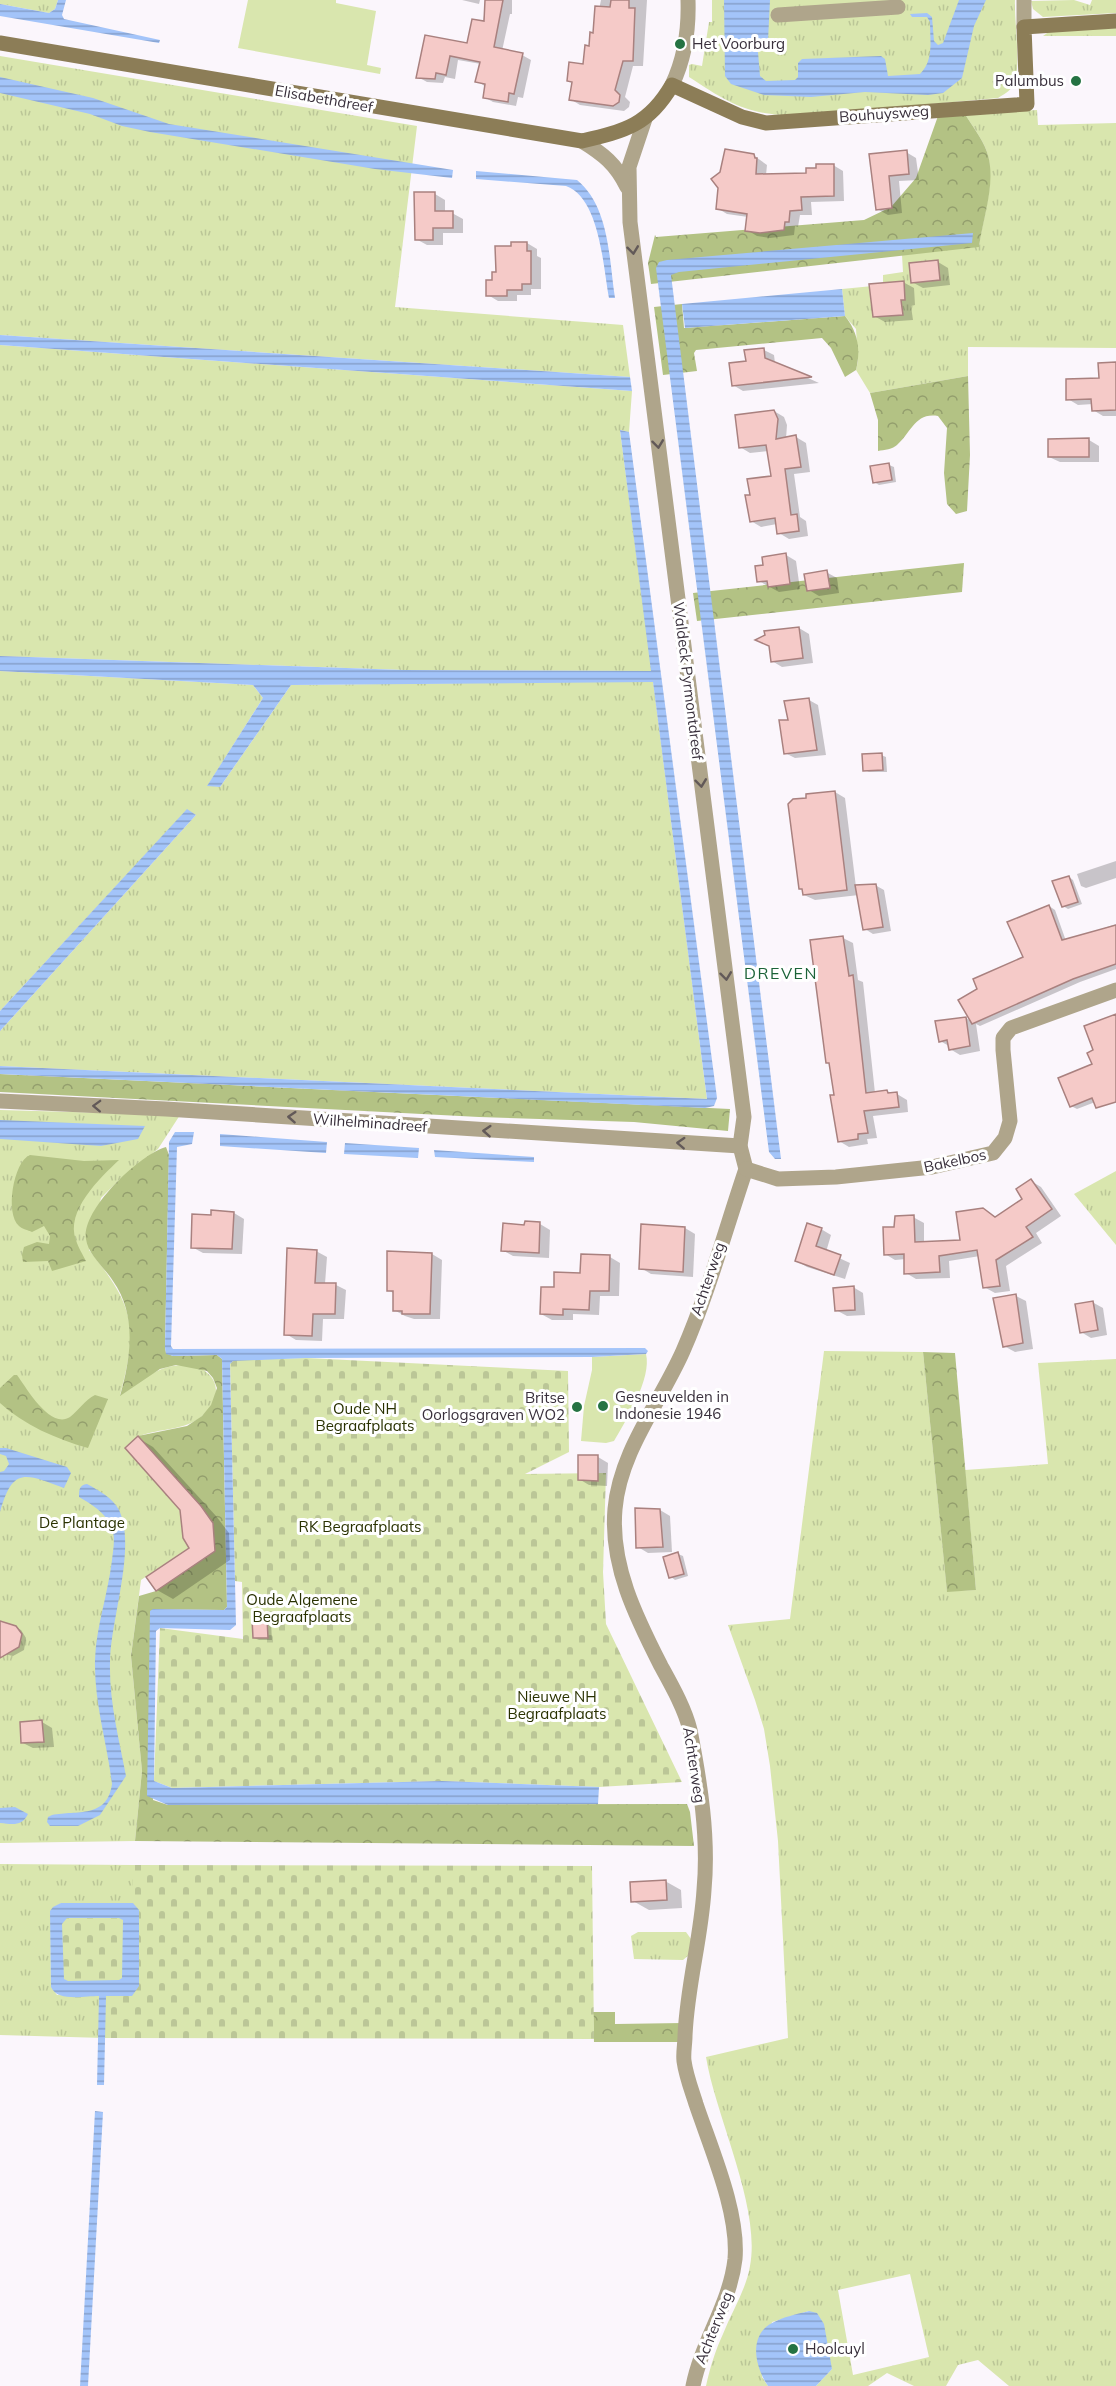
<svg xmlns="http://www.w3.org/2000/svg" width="1116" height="2386" font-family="Mulish,sans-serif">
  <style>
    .grass { fill: url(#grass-tufts); fill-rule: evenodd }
    .forest { fill: url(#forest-crowns) }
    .cemetery { fill: url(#cemetery-stones) }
    .garden { fill: #d9e6ae }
    .water { fill: url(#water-rules); fill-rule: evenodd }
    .shadow { fill: #0003 }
    .building { fill: #f5cac8; stroke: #a9817f; stroke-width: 1.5 }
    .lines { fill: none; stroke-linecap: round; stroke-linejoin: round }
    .street { stroke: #afa58b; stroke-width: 15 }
    .secondary { stroke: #8c7d57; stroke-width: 15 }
    .oneway { stroke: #625958 }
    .poi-dot { fill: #257343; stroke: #fff; stroke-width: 2 }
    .labels { text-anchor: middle; stroke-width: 6; stroke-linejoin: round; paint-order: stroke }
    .poi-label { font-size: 15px; fill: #39303c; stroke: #fff; text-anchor: start }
    .street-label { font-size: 15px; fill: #39303c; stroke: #fff }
    .park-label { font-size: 15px; fill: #293101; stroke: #fff }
    .neighbourhood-label { font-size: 16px; letter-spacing: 1.5px; fill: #1b6338; stroke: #fff }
  </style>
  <defs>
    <pattern id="grass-tufts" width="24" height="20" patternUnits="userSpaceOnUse" patternTransform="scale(1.5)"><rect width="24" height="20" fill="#d9e6ae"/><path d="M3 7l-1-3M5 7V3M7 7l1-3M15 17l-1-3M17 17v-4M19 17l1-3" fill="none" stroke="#bbc697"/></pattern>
    <pattern id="forest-crowns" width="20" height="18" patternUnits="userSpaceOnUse" patternTransform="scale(1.5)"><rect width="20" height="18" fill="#b3c284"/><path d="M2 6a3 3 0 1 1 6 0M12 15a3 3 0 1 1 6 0" fill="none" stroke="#939e6d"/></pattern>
    <pattern id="cemetery-stones" width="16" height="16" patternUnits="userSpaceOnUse" patternTransform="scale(1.5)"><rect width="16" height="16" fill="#d9e6ae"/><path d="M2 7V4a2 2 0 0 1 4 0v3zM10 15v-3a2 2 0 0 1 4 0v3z" fill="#bbc697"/></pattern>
    <pattern id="water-rules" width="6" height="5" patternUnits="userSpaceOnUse" patternTransform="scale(1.5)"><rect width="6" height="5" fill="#a3c4f9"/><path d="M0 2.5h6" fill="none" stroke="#86a0cb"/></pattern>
  </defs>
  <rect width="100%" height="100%" fill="#fbf6fc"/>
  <g class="grass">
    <polygon points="0,0 58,0 55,9 49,13 0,4"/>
    <path d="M712,0H1015C1014,20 1022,72 1013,86C1010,91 1003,95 998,98L798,116C748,115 730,104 689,77V65L692,64L702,66L709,22H712Z"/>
    <polygon points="1074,0 1090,5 1092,0 1116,0 1116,13 1043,17 1033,9 1031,1"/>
    <polygon points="1116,28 1116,36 1043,36 1050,31"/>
    <polygon points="0,56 417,126 395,307 623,325 630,377 0,335"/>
    <path d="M1037,110L1038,125L1116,123V348L968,347V376L870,393L856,370L858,361L856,329L845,316L842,289L883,285V275L903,272L902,255L979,246C983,217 996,181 987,152C982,138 972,126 965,114Z"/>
    <polygon points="0,345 632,391 629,432 620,430 652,671 403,670 0,656"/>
    <polygon points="0,671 253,685 263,698 208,785 220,787 291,685 653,681 707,1099 0,1066 0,1031 196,815 187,810 0,1011"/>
    <path d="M0,1110L180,1115L158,1149L119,1180L101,1198L89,1250C133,1305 139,1325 120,1395C138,1385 152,1369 173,1366C209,1359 233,1390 201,1417C183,1431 160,1428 140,1436C134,1438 130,1444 125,1448L187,1518L181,1523L183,1538L189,1548L141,1580L131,1656L142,1771L135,1841L0,1843Z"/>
    <polygon points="1116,1171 1116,1245 1074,1194"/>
    <path d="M824,1351L923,1352L947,1591L976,1590L965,1470L1048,1464L1038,1363L1116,1359V2386H1009L978,2360L958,2365L946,2386H914L887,2373L868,2386H816L832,2369L809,2311L772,2322L762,2377L768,2386H706C710,2368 715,2351 723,2334C732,2311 746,2290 750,2266C761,2207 716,2118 706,2057L788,2038L778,1841L770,1766L764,1729L755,1700L728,1625L790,1619ZM910,2274L929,2357L853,2375L838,2290Z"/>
    <polygon points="0,1864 133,1865 133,1903 61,1903 50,1913 51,1987 57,1995 104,1996 104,2038 0,2035"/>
    <polygon points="638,1932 686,1932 691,1939 689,1955 683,1960 634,1959 631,1936"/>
  </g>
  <g class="forest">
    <path d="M965,114C972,126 982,138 987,152C997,181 983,217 979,247L651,284L648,263L655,235L656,237L864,220L891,207L916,178L938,116Z"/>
    <path d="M682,304L684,328L845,316C858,332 861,350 856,370L845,377L831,348L822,338L696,350L694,353L697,371L663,375L654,307Z"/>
    <path d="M968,376L970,455L967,511L956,514L947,504L944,473L947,428L938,416C915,412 911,433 897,445C893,449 884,450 878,451V420L870,393Z"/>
    <polygon points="964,563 962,592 697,621 693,593"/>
    <polygon points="0,1074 730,1109 728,1131 634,1122 479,1117 0,1092"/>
    <path d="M166,1147L169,1155L165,1347L166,1353L173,1356L217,1355L222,1359L227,1607L224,1610L153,1609V1800L168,1805L687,1804L690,1812L694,1846L135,1841L142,1771L131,1656L139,1596L156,1591L215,1551L213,1523L138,1436L187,1426L202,1416L211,1405L217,1388L213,1378L207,1371L176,1365L160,1369L120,1396C131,1357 137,1315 113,1281C105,1268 88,1255 86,1239C81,1210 140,1154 166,1147Z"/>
    <path d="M30,1155L84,1161L119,1160C100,1178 65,1211 76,1240C78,1247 83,1255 86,1261L52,1271L48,1261L23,1262L22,1255L24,1247L37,1242L49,1244L50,1236L44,1226L32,1232C28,1230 22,1229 19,1226C5,1214 13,1162 30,1155Z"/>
    <polygon points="923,1352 955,1353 976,1590 947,1592"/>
    <path d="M14,1375H17C26,1387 50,1430 70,1417C79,1410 85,1400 95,1395L108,1399L88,1448C56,1439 24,1425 0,1403V1388Z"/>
    <polygon points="593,2012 615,2012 615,2024 683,2023 679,2042 594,2042"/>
  </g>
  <g class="cemetery">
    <polygon points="306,1358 568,1371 569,1452 525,1474 606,1473 603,1572 606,1624 682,1782 599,1787 442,1781 172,1788 154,1781 160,1628 243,1639 242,1582 235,1581 230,1363 235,1360"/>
    <path d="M133,1865L592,1866L594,2039L104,2038V1996C89,1996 58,2003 51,1987L50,1913L61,1903H133Z"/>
  </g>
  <g class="garden">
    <polygon points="248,0 336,0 336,3 376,11 367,65 381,68 380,74 238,48"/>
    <path d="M646,1354C652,1378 626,1421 614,1441L606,1443L581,1441L584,1406L592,1370V1357Z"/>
  </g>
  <g class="water">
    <polygon points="58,0 66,0 62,15 64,19 160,40 159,43 0,16 0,4 49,13 55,9"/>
    <path d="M724,0H770L768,41L758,52L760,76L766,81L795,80L798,77V63L802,59L881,56L885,59L888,76L920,74C934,60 930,41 930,22L927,17H912L910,14L927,13L932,17L934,41L938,45L943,43L959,0H986L974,26L962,78L943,93L928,95L865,92L811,97L764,95L731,84L725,76Z"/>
    <polygon points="0,77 93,98 169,124 453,170 452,178 375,169 150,132 122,126 90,114 0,93"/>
    <path d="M476,171L577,180C610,207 609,260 615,298H609C603,267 600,198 566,186L476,179Z"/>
    <polygon points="973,233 972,243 679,272 671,275 781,1159 775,1159 769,1152 656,268 659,262 667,260"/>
    <polygon points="842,289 845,316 685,328 682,304"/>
    <polygon points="0,335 630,377 632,391 0,345"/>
    <polygon points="620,430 629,432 717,1098 714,1106 705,1108 0,1074 0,1066 707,1099 653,682 291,685 220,787 207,786 263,698 253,685 0,671 0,656 403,670 651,671"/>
    <polygon points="187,809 196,815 0,1031 0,1011"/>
    <polygon points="0,1120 145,1126 138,1139 101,1146 0,1139"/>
    <polygon points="175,1132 194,1132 192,1144 177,1147 171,1346 173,1349 645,1348 648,1351 646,1354 592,1357 306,1358 233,1361 230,1364 236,1625 230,1630 160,1628 156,1631 154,1781 172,1788 442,1781 599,1787 598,1804 168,1805 147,1796 150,1611 153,1609 224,1610 227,1607 222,1359 217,1355 173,1356 166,1354 165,1347 169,1142"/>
    <polygon points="220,1134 327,1142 326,1153 220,1146"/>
    <polygon points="345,1143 419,1148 418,1158 344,1154"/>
    <polygon points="434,1150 534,1157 534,1162 435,1157"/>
    <path d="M0,1448H6L67,1467L71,1473L64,1488C25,1474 13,1466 0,1512V1472L4,1471L9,1464L6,1456L0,1454Z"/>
    <path d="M87,1484C98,1490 113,1498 119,1510C137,1548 110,1620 110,1663C109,1701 119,1739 126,1776L100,1815L78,1826H50L47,1822L48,1817L52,1815C77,1810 107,1819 112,1784C107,1742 94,1703 95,1660C96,1627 108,1594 112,1560C113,1551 115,1542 113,1532C109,1515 93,1505 79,1497C79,1490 79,1485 87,1484Z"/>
    <path d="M15,1807L28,1814C22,1827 12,1824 0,1823V1808Z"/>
    <path d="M61,1903H133L139,1910V1986L132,1996H106L104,2085H97L99,1996C85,1996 57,2002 51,1987L50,1911L53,1907ZM67,1918H119L123,1920L122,1978L119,1980L68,1981L64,1979L62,1924Z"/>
    <polygon points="95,2111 103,2112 88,2386 80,2386"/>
    <path d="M809,2311L817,2313L824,2324L832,2369L816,2386H768C755,2367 748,2336 772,2323C783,2317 797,2314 809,2311Z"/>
  </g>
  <g class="shadow">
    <polygon points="462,0 480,0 479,4"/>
    <polygon points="486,0 512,0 512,14 510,14 502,51 522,55 531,60 523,98 518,97 516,106 493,102 484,97 486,87 477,81 481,64 458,60 455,79 445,77 443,83 427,82 418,77 426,37 468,45 483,23"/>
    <polygon points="601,0 647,0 643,66 633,66 625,97 630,102 629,107 624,111 580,105 570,99 573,83 569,80 585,65 594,34"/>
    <polygon points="906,152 916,158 919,180 899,181 902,213 888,215 877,209 870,156"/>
    <polygon points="753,155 767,165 766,175 808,174 833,165 843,171 844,201 811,202 812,215 800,215 798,227 795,226 794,235 770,238 757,236 747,230 748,217 727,214 717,208"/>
    <polygon points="435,194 445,200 445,213 452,213 463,219 463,233 443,233 443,245 427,245 416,239"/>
    <polygon points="527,243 537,249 537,256 541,258 541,289 531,289 531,295 517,295 517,301 498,301 488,295 513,247"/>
    <polygon points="938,262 948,268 950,285 923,288 912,282"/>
    <polygon points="903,282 914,288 915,305 911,306 913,320 885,322 874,316"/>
    <polygon points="764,350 774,355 775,363 819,383 743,391 733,385 748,362"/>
    <polygon points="1116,364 1116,416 1103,416 1093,410 1093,404 1078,405 1068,399 1100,379"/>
    <polygon points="774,411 784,417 787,425 786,439 796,437 806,443 810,472 794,474 800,517 806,521 808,536 789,539 779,533 777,524 761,527 751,521 751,496 773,477 768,451 750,453 740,447"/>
    <polygon points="1089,440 1099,446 1099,462 1060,462 1049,457"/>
    <polygon points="889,465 894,467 896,482 879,485 874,482"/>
    <polygon points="786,555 796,561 800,589 779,592 759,581"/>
    <polygon points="826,572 837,578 839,593 819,596 809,590"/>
    <polygon points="799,628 809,634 813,663 782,667 772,661 771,647 758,640 767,635"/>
    <polygon points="809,700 818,705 826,755 795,758 785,753 790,721"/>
    <polygon points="881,755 886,757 887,772 869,772 865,770"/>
    <polygon points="835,792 845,798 856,887 875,885 884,890 891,931 873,934 865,929 859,895 815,900 804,895 804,890 800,888"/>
    <polygon points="1116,861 1116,878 1086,888 1081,886 1077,874"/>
    <polygon points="1069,877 1073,880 1082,904 1068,909 1063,906"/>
    <polygon points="1049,906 1055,910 1066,941 1116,924 1116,969 1080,982 980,1026 976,1024 980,1051 960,1055 950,1049 949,1046 940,1041 966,1018 974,1023 1025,957"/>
    <polygon points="843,938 853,943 858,980 863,982 875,1093 887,1092 897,1094 907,1100 908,1112 873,1116 877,1138 867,1139 868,1144 849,1147 839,1141 835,1096"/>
    <polygon points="1116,1015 1116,1074 1111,1096 1077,1109 1071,1106 1094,1065 1095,1051"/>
    <polygon points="1031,1181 1041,1187 1061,1216 1036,1233 1042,1243 1006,1266 1010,1291 995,1293 984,1287 980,1256 949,1261 950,1278 916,1279 906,1273 906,1259 895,1260 885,1254 896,1229 913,1217 924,1223 924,1243 962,1241 983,1209 997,1218 1024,1199"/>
    <polygon points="234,1213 244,1219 242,1254 203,1253 192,1247"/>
    <polygon points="540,1224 550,1230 549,1258 513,1256 502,1250"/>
    <polygon points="685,1228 695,1234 693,1277 651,1274 641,1268"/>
    <polygon points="821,1229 831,1235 826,1252 850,1263 845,1279 807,1267 797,1261"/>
    <polygon points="316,1251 327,1257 325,1284 336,1285 346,1290 344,1319 323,1319 322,1341 296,1340 286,1334"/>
    <polygon points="432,1254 442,1260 440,1319 414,1319 405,1316 394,1310 395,1294 388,1290"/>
    <polygon points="610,1257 620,1263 619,1296 600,1296 599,1315 573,1314 573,1320 552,1320 541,1314 555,1289"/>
    <polygon points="853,1287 863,1293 865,1315 847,1316 836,1310"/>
    <polygon points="1016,1296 1026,1301 1033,1349 1015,1352 1004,1346"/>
    <polygon points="1092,1302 1103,1308 1107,1335 1091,1338 1081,1332"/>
    <polygon points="138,1438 153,1447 216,1516 229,1533 230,1560 173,1599 157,1590 191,1548 182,1510"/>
    <polygon points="598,1457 608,1463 607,1486 589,1485 579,1479"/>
    <polygon points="660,1510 670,1516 672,1552 648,1553 638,1547"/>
    <polygon points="678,1554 683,1556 688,1576 675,1580 671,1577"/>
    <polygon points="266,1620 271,1623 272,1640 259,1640 254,1638"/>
    <polygon points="0,1626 15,1627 21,1630 26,1638 24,1650 13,1656 0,1653"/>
    <polygon points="42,1722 52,1728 54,1747 33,1748 23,1743"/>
    <polygon points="665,1881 681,1890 682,1908 649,1910 633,1901"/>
  </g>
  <g class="building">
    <polygon points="485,0 503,0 494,47 523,53 514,94 509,93 508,102 483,98 485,84 475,82 480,62 450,56 446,75 436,73 435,79 416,78 425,35 467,43 472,19 484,21"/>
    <polygon points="611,0 629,0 629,8 635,8 633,61 623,61 615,90 620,95 619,102 613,106 569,100 572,82 567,81 569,62 583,64 585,45 589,46 590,32 593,33 595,6 610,7"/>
    <polygon points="725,149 754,154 755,158 757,158 756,174 806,173 806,168 816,168 816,164 834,164 834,196 801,197 802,210 790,211 789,222 785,222 784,230 760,233 745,231 747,214 716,209 718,188 711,179 720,172"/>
    <polygon points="907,150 909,174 889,176 892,208 876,210 869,154"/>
    <polygon points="414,192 435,192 435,211 453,211 453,228 433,228 433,240 415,240"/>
    <polygon points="511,242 527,242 527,251 531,251 531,284 522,284 522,290 507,290 507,296 486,296 486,280 492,280 492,272 496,272 495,246 511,246"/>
    <polygon points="938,260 940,280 911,283 909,263"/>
    <polygon points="904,281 905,300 901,300 903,315 873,317 869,284"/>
    <polygon points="764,348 765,358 812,377 732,386 729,363 746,361 744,350"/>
    <polygon points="1116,362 1116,410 1092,411 1091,399 1066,400 1066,379 1099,378 1098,363"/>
    <polygon points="774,410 778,419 776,439 796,435 801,467 785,469 791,515 797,514 799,531 777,534 775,518 750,522 745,495 750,495 747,479 771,476 766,445 739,448 735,415"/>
    <polygon points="1089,438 1089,457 1048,457 1048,439"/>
    <polygon points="889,463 892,480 873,483 870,466"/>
    <polygon points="786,553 790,584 768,587 767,581 757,582 755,566 763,565 762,557"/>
    <polygon points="827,570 830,588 807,591 804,574"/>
    <polygon points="799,627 803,658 771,662 769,646 755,640 765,635 764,631"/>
    <polygon points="809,698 817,750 784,754 779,720 788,720 784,701"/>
    <polygon points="882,753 883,770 863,771 862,754"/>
    <polygon points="835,791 847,890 803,895 802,889 799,889 788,804 793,799 806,798 806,794"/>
    <polygon points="1069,876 1078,902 1062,907 1052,881"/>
    <polygon points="876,884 883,927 863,930 855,885"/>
    <polygon points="1049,905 1062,940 1116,925 1116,964 1073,979 972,1024 958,1000 977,989 973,979 1023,957 1007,922"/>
    <polygon points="843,936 849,976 853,975 866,1093 887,1090 888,1093 897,1092 899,1107 864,1111 868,1133 858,1134 858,1139 838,1142 830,1095 834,1095 829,1063 826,1063 810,940"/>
    <polygon points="1116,1014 1116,1102 1096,1108 1092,1098 1070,1107 1058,1078 1092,1064 1087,1053 1093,1050 1084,1026"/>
    <polygon points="966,1017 970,1046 949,1050 947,1040 939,1042 935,1021"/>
    <polygon points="1031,1179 1052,1209 1026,1227 1033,1237 996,1260 1000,1286 983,1288 977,1250 939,1256 940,1272 904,1274 904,1254 884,1255 883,1227 894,1227 895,1216 914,1215 915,1242 960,1240 956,1212 983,1208 995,1217 1022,1199 1016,1189"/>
    <polygon points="211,1210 234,1212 232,1249 191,1248 192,1214 211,1215"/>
    <polygon points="525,1221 540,1222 539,1253 501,1251 503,1223 524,1225"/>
    <polygon points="807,1223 822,1228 816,1246 841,1255 834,1275 795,1261"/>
    <polygon points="641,1224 685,1227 683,1272 639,1269"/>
    <polygon points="287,1248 317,1250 315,1283 336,1283 335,1314 313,1314 312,1336 284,1335"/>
    <polygon points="387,1251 432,1253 430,1314 402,1314 402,1311 393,1311 393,1291 387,1291"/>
    <polygon points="581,1254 610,1255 609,1291 590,1291 589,1310 563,1309 563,1315 540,1314 541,1287 554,1287 554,1272 580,1273"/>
    <polygon points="854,1286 855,1310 835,1311 833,1288"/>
    <polygon points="1016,1294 1023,1343 1003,1347 993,1298"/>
    <polygon points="1093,1301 1098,1330 1080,1333 1075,1304"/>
    <polygon points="138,1436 201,1506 213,1523 215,1551 156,1591 146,1577 189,1548 183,1538 180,1510 125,1448"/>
    <polygon points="578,1455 598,1455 598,1481 578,1480"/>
    <polygon points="635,1508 660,1509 663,1547 636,1548"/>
    <polygon points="678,1552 684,1574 669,1578 663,1557"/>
    <polygon points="267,1618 268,1638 253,1638 252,1619"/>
    <polygon points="0,1621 16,1626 22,1634 19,1647 0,1658"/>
    <polygon points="42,1720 44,1742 21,1743 20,1722"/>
    <polygon points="666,1880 667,1900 631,1902 630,1882"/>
  </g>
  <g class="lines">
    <g class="street">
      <polyline points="778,15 898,7"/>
      <polyline points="1024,27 1024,0"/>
      <path d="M672,85C685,58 689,30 688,0"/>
      <path d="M645,119L629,167L630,222L744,1117L740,1146L746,1169C726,1228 708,1294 683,1351C660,1403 620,1451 615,1509C610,1565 636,1617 661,1666C672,1686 685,1709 690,1730C700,1782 709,1837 704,1890C701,1939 687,1986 685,2036C685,2044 683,2053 684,2061C686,2076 692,2091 696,2104C711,2149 739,2212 735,2259C730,2304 702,2341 693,2386"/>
      <path d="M582,141C603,154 616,164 627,187"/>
      <polyline points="0,1101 166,1109 740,1146"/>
      <polyline points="746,1169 778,1179 836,1177 932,1167 993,1153 1005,1138 1010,1121 1003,1050 1003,1038 1011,1028 1116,990"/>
    </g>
    <path class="secondary" d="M0,43L582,141C625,131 649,125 672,85L742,117L766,123L1027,104L1024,27L1116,21"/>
  </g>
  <defs><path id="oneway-chevron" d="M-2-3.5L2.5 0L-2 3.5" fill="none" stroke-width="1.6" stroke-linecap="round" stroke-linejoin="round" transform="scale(1.5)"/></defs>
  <g class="oneway">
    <use href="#oneway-chevron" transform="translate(633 250) rotate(83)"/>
    <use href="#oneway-chevron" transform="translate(658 444) rotate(83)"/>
    <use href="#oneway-chevron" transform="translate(701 783) rotate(83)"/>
    <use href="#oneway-chevron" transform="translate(726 976) rotate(83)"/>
    <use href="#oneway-chevron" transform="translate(97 1106) rotate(-178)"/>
    <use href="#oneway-chevron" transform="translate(292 1117) rotate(-176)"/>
    <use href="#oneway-chevron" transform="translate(487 1131) rotate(-176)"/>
    <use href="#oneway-chevron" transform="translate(681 1143) rotate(-177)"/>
  </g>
  <g class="poi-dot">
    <circle cx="680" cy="44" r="6"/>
    <circle cx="1076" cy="81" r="6"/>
    <circle cx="603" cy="1406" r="6"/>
    <circle cx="577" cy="1407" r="6"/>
    <circle cx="793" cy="2349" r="6"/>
  </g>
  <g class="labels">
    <g class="poi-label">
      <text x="692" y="49">Het Voorburg</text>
      <text x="1064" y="86" text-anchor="end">Palumbus</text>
      <text x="615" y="1402">Gesneuvelden in<tspan x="615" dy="17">Indonesie 1946</tspan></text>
      <text x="565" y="1403" text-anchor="end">Britse<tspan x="565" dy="17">Oorlogsgraven WO2</tspan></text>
      <text x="805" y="2354">Hoolcuyl</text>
    </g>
    <g class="street-label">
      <text transform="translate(324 99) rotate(10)" y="5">Elisabethdreef</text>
      <text transform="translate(884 114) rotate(-4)" y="5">Bouhuysweg</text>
      <text transform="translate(688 681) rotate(83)" y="5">Waldeck Pyrmontdreef</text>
      <text transform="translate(370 1123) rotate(4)" y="5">Wilhelminadreef</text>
      <text transform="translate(955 1161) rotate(-12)" y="5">Bakelbos</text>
      <text transform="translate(708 1279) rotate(-71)" y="5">Achterweg</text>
      <text transform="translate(694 1765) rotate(81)" y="5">Achterweg</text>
      <text transform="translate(714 2328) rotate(-68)" y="5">Achterweg</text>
    </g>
    <g class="park-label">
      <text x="365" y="1414">Oude NH<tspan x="365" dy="17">Begraafplaats</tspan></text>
      <text x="82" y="1528">De Plantage</text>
      <text x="360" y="1532">RK Begraafplaats</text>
      <text x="302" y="1605">Oude Algemene<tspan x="302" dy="17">Begraafplaats</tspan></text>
      <text x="557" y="1702">Nieuwe NH<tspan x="557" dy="17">Begraafplaats</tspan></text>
    </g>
    <g class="neighbourhood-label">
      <text x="781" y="979">DREVEN</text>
    </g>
  </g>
</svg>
